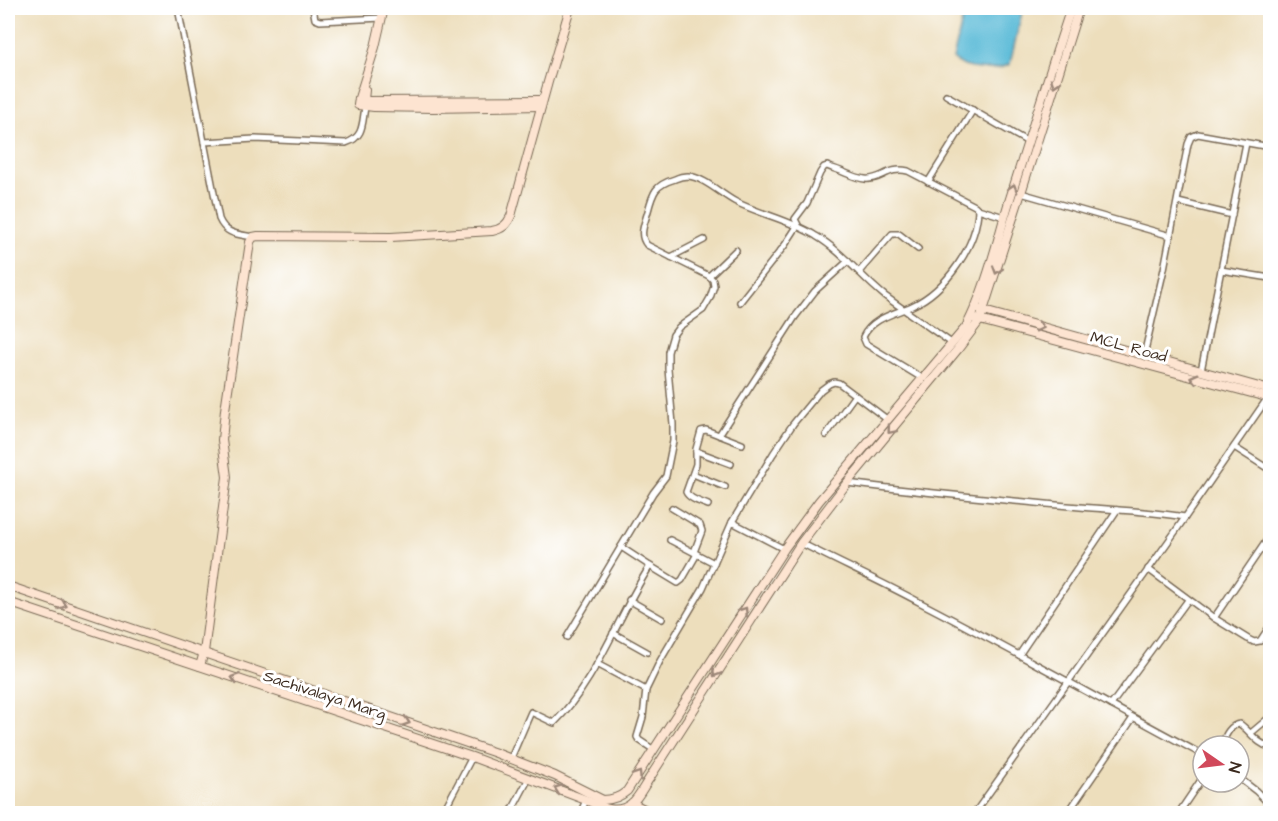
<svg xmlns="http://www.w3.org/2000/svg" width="1278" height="821" font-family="'Architects Daughter',sans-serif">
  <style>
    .water { fill: #58bad7; stroke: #4a727a; stroke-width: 1.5 }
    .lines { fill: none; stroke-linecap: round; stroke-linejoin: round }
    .street-casing { stroke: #796955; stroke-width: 8 }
    .secondary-casing { stroke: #796955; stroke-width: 10 }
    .street { stroke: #fff; stroke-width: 5 }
    .secondary { stroke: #fde4d1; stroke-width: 8 }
    .oneway { stroke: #9c8778 }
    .labels { text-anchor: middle; stroke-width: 6; stroke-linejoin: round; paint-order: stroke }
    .street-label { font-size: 16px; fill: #3b2a1e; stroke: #fff }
  </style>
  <rect width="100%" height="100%" fill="#fff"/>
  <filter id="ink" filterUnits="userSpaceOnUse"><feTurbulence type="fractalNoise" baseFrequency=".0167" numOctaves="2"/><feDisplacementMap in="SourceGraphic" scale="12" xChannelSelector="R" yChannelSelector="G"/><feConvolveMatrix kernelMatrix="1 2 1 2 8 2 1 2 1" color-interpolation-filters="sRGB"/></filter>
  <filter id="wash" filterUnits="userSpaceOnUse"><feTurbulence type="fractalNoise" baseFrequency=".008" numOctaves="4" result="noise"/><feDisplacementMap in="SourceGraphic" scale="24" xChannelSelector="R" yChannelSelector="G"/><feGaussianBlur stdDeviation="1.35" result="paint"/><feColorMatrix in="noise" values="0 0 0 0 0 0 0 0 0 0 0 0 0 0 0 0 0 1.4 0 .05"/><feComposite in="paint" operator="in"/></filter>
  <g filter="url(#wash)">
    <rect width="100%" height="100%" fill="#eddebc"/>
    <path class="water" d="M965,8H1023L1010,64C996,72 964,71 953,59Z"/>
  </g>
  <g filter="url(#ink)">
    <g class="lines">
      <g class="street-casing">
        <g id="street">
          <path d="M178,8L219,219C226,235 238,234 253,237"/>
          <polyline points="313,8 315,19 320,21 382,18"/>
          <polyline points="946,95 1028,142"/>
          <path d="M204,142L255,139L346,143C364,137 362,124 365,107"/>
          <polyline points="928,182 973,110"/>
          <polyline points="1021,193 1171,236"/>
          <polyline points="1178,202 1232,215"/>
          <polyline points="978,209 1004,217"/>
          <polyline points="671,257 704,240"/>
          <polyline points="1221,270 1270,278"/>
          <polyline points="859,272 892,234 899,234 918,249"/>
          <polyline points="709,276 736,250"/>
          <path d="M740,302L785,245L798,225L795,219L807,203L820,173L824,167L827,166L832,168C843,171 854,178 865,179C881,181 888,166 908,171L975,206L978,209C977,246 946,290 912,306C894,314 872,318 863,337L866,344L922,378"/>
          <polyline points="1144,355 1164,269 1188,144 1191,137 1198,134 1270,147"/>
          <polyline points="1201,371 1246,143"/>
          <polyline points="719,435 795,317 815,291 848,261"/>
          <polyline points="826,435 855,395"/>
          <polyline points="1234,447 1270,470"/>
          <polyline points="696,451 731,464"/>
          <polyline points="693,474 725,487"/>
          <path d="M847,483C924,493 1002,500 1080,507C1115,510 1150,511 1185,517"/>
          <path d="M708,505C701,502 689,499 686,492L696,464V449L701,431L706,430L742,444"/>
          <polyline points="672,508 700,525 702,531 694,552"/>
          <polyline points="732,522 784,549"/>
          <polyline points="670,540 714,563"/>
          <path d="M801,543C840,563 880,581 919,602C1014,651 1108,704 1203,755"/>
          <polyline points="621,547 650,566 678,583 682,580 697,554"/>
          <polyline points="1148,569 1214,618 1248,639 1254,642 1260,641 1270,626"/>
          <polyline points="629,600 662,619"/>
          <polyline points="1214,618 1269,537 1270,531"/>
          <polyline points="613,633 647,652"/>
          <path d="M567,637L653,493L666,476L673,441V424L668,369V352L673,335L679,327L703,310L710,298L714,286L713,280L709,276L647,245C638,235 645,223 648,211C653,192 655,185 675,179C679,177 684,176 688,176C704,177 722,195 736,202C762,215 791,220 816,236C843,252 861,277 885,296C907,312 930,328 953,344"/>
          <polyline points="1019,655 1117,510"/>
          <polyline points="597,664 646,690"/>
          <polyline points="1111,705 1188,600"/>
          <polyline points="1251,733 1270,717"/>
          <path d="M1221,746C1225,737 1229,725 1240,724C1250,731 1258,745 1270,747"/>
          <polyline points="654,750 639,740 637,737 643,717 646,690 649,684 660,661 703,588 732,522 773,454 793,424 821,390 829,384 834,382 839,383 888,420"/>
          <path d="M511,758L531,712L554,723C597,681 617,617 650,566"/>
          <polyline points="1239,778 1256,791 1270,805"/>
          <polyline points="442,814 472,757"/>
          <polyline points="510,814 529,778"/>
          <polyline points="580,814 586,800"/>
          <polyline points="974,814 1175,532 1269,396"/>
          <polyline points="1067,814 1133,718"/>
          <polyline points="1178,814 1203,777"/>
        </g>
      </g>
      <g class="secondary-casing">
        <g id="secondary">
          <polyline points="384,8 375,47 359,98 358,105 374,107 433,108 541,106"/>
          <polyline points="365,90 364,100 367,101 542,100"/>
          <polyline points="980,310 1270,390"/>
          <polyline points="976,319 1270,398"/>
          <path d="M8,586L496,753L555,776L603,800C613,800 620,797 627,791L784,549L819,501L966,327C986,289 996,245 1008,205C1029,139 1049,73 1071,8"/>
          <path d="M8,602L472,757L586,800C601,807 617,816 632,803C639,797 644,786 649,779L801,543L847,483L958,349L980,320L1021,193L1079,8"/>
          <path d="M200,666L204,652L227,477L222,440L225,410L250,242L253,237L258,236L391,237L492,231C502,229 507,225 511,216L548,82L570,8"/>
          <polyline points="632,803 654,814"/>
        </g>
      </g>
      <use href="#street" class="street"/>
      <use href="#secondary" class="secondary"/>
    </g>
    <defs><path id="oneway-chevron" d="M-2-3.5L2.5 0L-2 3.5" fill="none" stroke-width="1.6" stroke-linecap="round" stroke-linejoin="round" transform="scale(1.5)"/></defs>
    <g class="oneway">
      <use href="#oneway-chevron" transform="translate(1055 83) rotate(107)"/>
      <use href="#oneway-chevron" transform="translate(1013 188) rotate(-73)"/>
      <use href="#oneway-chevron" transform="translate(997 270) rotate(108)"/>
      <use href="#oneway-chevron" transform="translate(1040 327) rotate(15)"/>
      <use href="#oneway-chevron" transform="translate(1194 378) rotate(-165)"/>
      <use href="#oneway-chevron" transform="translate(891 430) rotate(130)"/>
      <use href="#oneway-chevron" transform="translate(63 605) rotate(19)"/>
      <use href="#oneway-chevron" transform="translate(744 611) rotate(-57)"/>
      <use href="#oneway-chevron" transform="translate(716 673) rotate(122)"/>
      <use href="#oneway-chevron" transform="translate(235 678) rotate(-161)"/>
      <use href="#oneway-chevron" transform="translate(406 722) rotate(19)"/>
      <use href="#oneway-chevron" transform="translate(638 775) rotate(-57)"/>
      <use href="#oneway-chevron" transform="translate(558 789) rotate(-159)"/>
    </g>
  </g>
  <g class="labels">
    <g class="street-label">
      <text transform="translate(1129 346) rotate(15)" y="6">MCL Road</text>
      <text transform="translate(325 694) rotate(18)" y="6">Sachivalaya Marg</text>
    </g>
  </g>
  <rect width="1278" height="821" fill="none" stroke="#fff" stroke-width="30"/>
  <g transform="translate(1221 764) rotate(104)"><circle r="28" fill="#ffffff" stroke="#b1aaa5" stroke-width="1.5"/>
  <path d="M0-4.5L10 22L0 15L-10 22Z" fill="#d1495b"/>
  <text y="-9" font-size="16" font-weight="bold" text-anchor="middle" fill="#3b2a1e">N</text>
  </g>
</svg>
